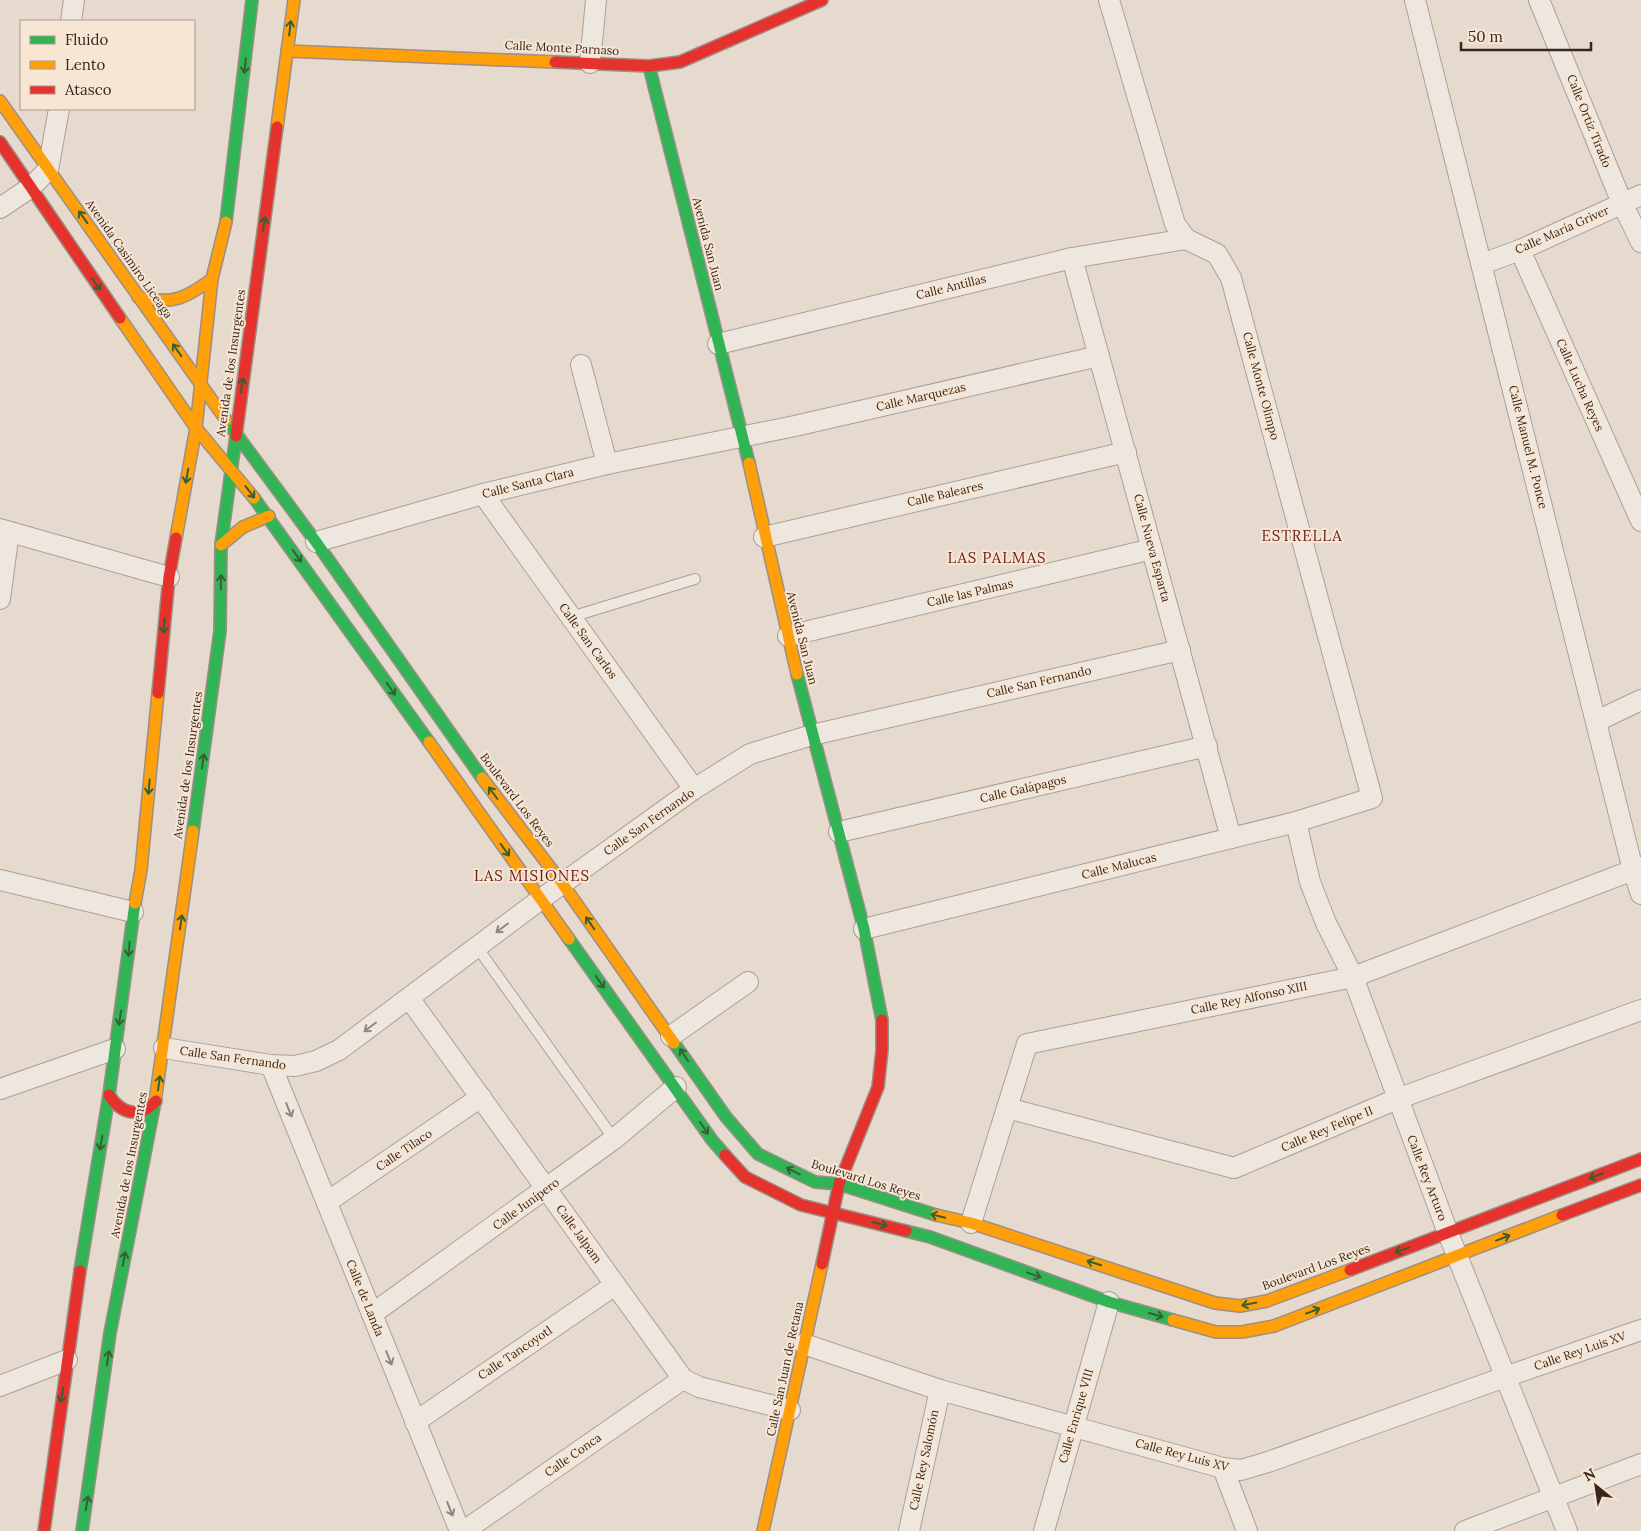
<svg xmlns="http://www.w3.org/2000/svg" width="1641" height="1531" font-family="Lora,serif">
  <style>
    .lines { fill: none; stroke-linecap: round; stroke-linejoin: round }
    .lane-casing { stroke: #aba097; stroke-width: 12 }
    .street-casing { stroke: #aba097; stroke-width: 22 }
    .fast-casing { stroke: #9b8f86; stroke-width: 14 }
    .slow-casing { stroke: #9b8f86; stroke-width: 14 }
    .jam-casing { stroke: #9b8f86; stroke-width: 14 }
    .lane { stroke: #eee7df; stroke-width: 10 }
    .street { stroke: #eee7df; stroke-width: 20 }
    .fast { stroke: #30b455; stroke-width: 11 }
    .slow { stroke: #ff9f0a; stroke-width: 11 }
    .jam { stroke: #e5322d; stroke-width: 11 }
    .oneway { stroke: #375f34 }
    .oneway2 { stroke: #94867e }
    .labels { text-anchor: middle; stroke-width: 4; stroke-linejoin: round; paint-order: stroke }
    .street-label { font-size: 12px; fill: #3b261e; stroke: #f7e6d3 }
    .quarter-label { font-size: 15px; letter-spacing: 1px; fill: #6a1b1b; stroke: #f7e6d3 }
  </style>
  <rect width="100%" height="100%" fill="#e6dace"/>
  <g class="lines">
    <g class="lane-casing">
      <g id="lane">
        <polyline points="571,617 695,579"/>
        <polyline points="477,947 614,1139"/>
      </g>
    </g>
    <g class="street-casing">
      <g id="street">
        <polyline points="1415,0 1633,870 1641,894"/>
        <polyline points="1539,0 1622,203 1641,242"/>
        <polyline points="71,21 74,0"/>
        <polyline points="590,63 596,0"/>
        <polyline points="0,208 30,188 48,170 59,109"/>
        <polyline points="1520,250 1641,521"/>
        <polyline points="1072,258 1231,838"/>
        <polyline points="1482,264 1520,250 1641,195"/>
        <polyline points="718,344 1072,258 1186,239"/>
        <polyline points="581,365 607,464"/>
        <polyline points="483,494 694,789"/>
        <polyline points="0,529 169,577"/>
        <polyline points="764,537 1126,452"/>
        <polyline points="316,542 483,494 607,464 795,426 1099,356"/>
        <polyline points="0,599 9,532"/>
        <polyline points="788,636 1152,549"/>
        <polyline points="1597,721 1641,700"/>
        <polyline points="1296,822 1310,882 1326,923 1353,977 1448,1233 1567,1531"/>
        <polyline points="839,832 1207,746"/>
        <polyline points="0,880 133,912"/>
        <polyline points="864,929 1296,822 1372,798 1231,278 1217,254 1186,239 1175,224 1109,0"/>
        <polyline points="409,998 683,1379 699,1387 790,1410"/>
        <polyline points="671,1036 748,982"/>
        <polyline points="164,1048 271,1065 295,1066 316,1061 339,1050 541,899 694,789 750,754 812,735 1180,650"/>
        <polyline points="271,1065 460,1531"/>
        <polyline points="0,1089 115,1049"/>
        <polyline points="1007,1108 1234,1168 1397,1099 1641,1010"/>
        <polyline points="327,1202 481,1097"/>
        <polyline points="971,1223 1027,1044 1353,977 1641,867"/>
        <polyline points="372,1314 614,1139 676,1087"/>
        <polyline points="804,1344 940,1390 1223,1468 1241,1470 1268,1462 1505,1377 1641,1330"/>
        <polyline points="0,1386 67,1360"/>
        <polyline points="415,1422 615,1285"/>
        <polyline points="1223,1468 1247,1531"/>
        <polyline points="464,1531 683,1379"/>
        <polyline points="909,1531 940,1390"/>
        <polyline points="1044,1531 1109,1302"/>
        <polyline points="1465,1531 1641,1464"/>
      </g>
    </g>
    <g class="fast-casing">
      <g id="fast">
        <polyline points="649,66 749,463"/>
        <polyline points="226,222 252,0"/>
        <polyline points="226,420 316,542 482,778"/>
        <polyline points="254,498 429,742"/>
        <polyline points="797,674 864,929 882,1020"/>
        <polyline points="193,831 220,631 221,545 236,436"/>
        <polyline points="569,939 712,1140 725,1155"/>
        <polyline points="674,1043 726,1117 758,1154 815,1182 839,1184 936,1215"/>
        <polyline points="906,1231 930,1237 1109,1302 1173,1320"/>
        <polyline points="80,1271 109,1095 135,903"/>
        <polyline points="82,1531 110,1333 155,1102"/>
      </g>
    </g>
    <g class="slow-casing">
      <g id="slow">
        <polyline points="287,51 555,62"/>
        <polyline points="0,101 226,420"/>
        <polyline points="277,127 294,0"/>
        <path d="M138,297C171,305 185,299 212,279"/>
        <polyline points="120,318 196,428 254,498"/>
        <polyline points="749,463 797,674"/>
        <polyline points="176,538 196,428 212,279 226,222"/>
        <polyline points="221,545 243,527 269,516"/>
        <polyline points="429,742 569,939"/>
        <polyline points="482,778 562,883 674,1043"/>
        <polyline points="135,903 141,870 158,693"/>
        <polyline points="155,1102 193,831"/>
        <polyline points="936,1215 971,1223 1215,1303 1240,1306 1267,1301 1350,1270"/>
        <polyline points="1173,1320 1216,1332 1242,1332 1274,1326 1562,1215"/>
        <polyline points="763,1531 822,1264"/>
      </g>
    </g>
    <g class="jam-casing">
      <g id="jam">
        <polyline points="555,62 649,66 680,62 822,0"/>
        <polyline points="0,142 120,318"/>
        <polyline points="236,436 277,127"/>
        <polyline points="158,693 169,577 176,538"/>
        <path d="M109,1095C121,1114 140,1119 156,1101"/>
        <polyline points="725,1155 745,1177 801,1205 906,1231"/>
        <polyline points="1562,1215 1641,1185"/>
        <polyline points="822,1264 839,1184 878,1087 882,1050 882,1020"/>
        <polyline points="1350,1270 1641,1159"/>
        <polyline points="44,1531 80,1271"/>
      </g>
    </g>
    <use href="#lane" class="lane"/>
    <use href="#street" class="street"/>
    <use href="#fast" class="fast"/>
    <use href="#slow" class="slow"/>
    <use href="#jam" class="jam"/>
  </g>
  <defs><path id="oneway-shaft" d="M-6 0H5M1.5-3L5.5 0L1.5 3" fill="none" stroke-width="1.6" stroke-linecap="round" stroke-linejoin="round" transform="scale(1.25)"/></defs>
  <g class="oneway">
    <use href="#oneway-shaft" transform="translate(290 28) rotate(-83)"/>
    <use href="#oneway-shaft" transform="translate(245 66) rotate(96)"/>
    <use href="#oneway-shaft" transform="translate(83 217) rotate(-126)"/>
    <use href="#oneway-shaft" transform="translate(264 224) rotate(-82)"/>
    <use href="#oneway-shaft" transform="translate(96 284) rotate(55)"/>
    <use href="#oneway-shaft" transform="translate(177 350) rotate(-125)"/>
    <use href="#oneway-shaft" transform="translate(242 385) rotate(-82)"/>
    <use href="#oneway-shaft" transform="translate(187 476) rotate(100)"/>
    <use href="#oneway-shaft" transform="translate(250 492) rotate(52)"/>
    <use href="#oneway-shaft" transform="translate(297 556) rotate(55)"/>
    <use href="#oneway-shaft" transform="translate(221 582) rotate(-89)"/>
    <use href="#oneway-shaft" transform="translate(164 626) rotate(95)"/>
    <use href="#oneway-shaft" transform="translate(391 689) rotate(55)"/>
    <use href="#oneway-shaft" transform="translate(203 761) rotate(-82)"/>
    <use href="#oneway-shaft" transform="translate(149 787) rotate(95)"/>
    <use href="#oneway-shaft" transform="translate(493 793) rotate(-127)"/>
    <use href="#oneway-shaft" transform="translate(505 850) rotate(54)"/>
    <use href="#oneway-shaft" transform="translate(181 922) rotate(-82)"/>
    <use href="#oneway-shaft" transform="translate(590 923) rotate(-125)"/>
    <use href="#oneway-shaft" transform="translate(129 949) rotate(95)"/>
    <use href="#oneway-shaft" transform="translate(600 982) rotate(55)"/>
    <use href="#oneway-shaft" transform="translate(120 1018) rotate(99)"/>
    <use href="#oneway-shaft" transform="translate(684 1055) rotate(-124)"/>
    <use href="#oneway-shaft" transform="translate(159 1083) rotate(-82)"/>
    <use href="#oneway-shaft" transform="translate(704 1128) rotate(56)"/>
    <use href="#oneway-shaft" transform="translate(101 1143) rotate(100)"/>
    <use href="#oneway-shaft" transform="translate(793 1171) rotate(-154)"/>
    <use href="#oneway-shaft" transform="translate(1596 1176) rotate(159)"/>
    <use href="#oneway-shaft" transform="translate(938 1216) rotate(-167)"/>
    <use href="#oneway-shaft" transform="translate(880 1224) rotate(14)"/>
    <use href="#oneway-shaft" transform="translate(1503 1238) rotate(-21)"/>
    <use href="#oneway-shaft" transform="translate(1402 1250) rotate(160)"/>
    <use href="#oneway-shaft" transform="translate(124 1259) rotate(-79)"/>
    <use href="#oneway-shaft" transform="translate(1094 1263) rotate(-162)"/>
    <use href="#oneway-shaft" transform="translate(1034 1275) rotate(20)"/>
    <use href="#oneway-shaft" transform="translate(1249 1304) rotate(169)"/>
    <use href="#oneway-shaft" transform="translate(1313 1311) rotate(-21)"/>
    <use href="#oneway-shaft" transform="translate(1156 1315) rotate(16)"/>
    <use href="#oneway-shaft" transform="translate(108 1358) rotate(-82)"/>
    <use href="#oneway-shaft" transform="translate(62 1395) rotate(98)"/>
    <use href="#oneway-shaft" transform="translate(87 1503) rotate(-80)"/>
  </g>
  <g class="oneway2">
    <use href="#oneway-shaft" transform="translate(502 928) rotate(143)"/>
    <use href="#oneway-shaft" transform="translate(370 1027) rotate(143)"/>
    <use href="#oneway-shaft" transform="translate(289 1110) rotate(68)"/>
    <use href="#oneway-shaft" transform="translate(389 1358) rotate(68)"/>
    <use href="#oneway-shaft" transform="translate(450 1509) rotate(68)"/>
  </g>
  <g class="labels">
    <g class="street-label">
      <text transform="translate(562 48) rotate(3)" y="4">Calle Monte Parnaso</text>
      <text transform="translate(1589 121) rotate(68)" y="4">Calle Ortiz Tirado</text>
      <text transform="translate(1562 230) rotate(-24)" y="4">Calle María Griver</text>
      <text transform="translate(708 244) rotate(76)" y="4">Avenida San Juan</text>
      <text transform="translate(129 259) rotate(55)" y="4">Avenida Casimiro Liceaga</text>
      <text transform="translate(951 287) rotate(-14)" y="4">Calle Antillas</text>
      <text transform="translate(231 363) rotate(-82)" y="4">Avenida de los Insurgentes</text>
      <text transform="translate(1580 385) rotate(66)" y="4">Calle Lucha Reyes</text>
      <text transform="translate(1261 386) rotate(75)" y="4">Calle Monte Olimpo</text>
      <text transform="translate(921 397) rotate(-13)" y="4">Calle Marquezas</text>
      <text transform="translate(1528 447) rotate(76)" y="4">Calle Manuel M. Ponce</text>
      <text transform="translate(528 483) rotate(-14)" y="4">Calle Santa Clara</text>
      <text transform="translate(945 494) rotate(-13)" y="4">Calle Baleares</text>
      <text transform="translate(1152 548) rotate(75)" y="4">Calle Nueva Esparta</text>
      <text transform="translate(970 593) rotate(-13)" y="4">Calle las Palmas</text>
      <text transform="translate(802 638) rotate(76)" y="4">Avenida San Juan</text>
      <text transform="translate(588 641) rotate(54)" y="4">Calle San Carlos</text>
      <text transform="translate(1039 682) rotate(-13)" y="4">Calle San Fernando</text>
      <text transform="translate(188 765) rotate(-82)" y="4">Avenida de los Insurgentes</text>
      <text transform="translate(1023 789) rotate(-13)" y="4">Calle Galápagos</text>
      <text transform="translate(517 800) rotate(53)" y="4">Boulevard Los Reyes</text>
      <text transform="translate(649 822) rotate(-35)" y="4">Calle San Fernando</text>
      <text transform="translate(1119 866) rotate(-14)" y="4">Calle Malucas</text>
      <text transform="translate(1249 998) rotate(-12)" y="4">Calle Rey Alfonso XIII</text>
      <text transform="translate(233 1058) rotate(8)" y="4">Calle San Fernando</text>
      <text transform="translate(1327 1129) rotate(-23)" y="4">Calle Rey Felipe II</text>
      <text transform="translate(404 1150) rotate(-34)" y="4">Calle Tilaco</text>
      <text transform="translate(129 1165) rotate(-79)" y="4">Avenida de los Insurgentes</text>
      <text transform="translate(1427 1178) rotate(69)" y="4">Calle Rey Arturo</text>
      <text transform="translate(866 1180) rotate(17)" y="4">Boulevard Los Reyes</text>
      <text transform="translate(526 1204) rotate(-36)" y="4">Calle Junípero</text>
      <text transform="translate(579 1234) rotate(54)" y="4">Calle Jalpam</text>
      <text transform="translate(1316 1267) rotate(-20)" y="4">Boulevard Los Reyes</text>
      <text transform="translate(365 1298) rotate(68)" y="4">Calle de Landa</text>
      <text transform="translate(1580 1351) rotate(-19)" y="4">Calle Rey Luis XV</text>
      <text transform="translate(515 1353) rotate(-34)" y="4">Calle Tancoyotl</text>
      <text transform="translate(785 1369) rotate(-78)" y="4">Calle San Juan de Retana</text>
      <text transform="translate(1076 1416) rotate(-74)" y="4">Calle Enrique VIII</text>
      <text transform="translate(573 1455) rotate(-35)" y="4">Calle Conca</text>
      <text transform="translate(1182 1455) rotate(15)" y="4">Calle Rey Luis XV</text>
      <text transform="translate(924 1460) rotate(-78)" y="4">Calle Rey Salomón</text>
    </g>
    <g class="quarter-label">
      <text x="1302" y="541">ESTRELLA</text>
      <text x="997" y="563">LAS PALMAS</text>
      <text x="532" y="881">LAS MISIONES</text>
    </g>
  </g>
  <rect x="20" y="20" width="175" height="90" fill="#f7e6d3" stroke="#ac998b"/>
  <rect x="30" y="36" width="25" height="8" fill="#30b455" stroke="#ac998b"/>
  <text x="65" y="45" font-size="15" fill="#3b261e">Fluido</text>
  <rect x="30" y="61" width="25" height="8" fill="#ff9f0a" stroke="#ac998b"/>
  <text x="65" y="70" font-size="15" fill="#3b261e">Lento</text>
  <rect x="30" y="86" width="25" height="8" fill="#e5322d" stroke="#ac998b"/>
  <text x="65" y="95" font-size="15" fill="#3b261e">Atasco</text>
  <g transform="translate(1596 1486) rotate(330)" stroke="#f7e6d3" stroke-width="4" paint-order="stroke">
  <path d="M0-4L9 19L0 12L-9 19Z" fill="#3b261e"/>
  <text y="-8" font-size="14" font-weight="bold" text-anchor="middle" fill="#3b261e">N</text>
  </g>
  <path d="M1461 42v8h130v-8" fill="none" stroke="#3b261e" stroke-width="2.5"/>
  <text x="1468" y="42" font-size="15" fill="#3b261e" stroke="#f7e6d3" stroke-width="4" paint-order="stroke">50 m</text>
</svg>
